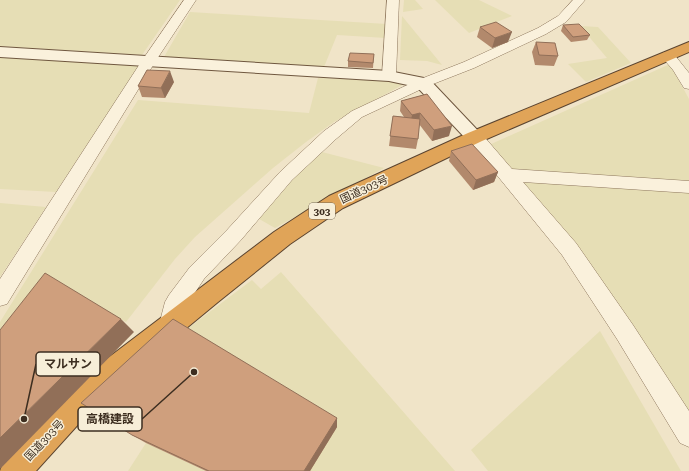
<svg xmlns="http://www.w3.org/2000/svg" width="689" height="471" font-family="'Roboto Serif','Noto Sans JP',serif">
  <style>
    .farmland { fill: #e6deb5 }
    .lines { fill: none; stroke-linecap: round; stroke-linejoin: round }
    .street-casing { stroke: #8d765c; stroke-width: 1 }
    .secondary-casing { stroke: #6f573f; stroke-width: 2 }
    .highway-casing { stroke: #5b4430; stroke-width: 2 }
    .street { fill: #faf1dc; fill-rule: evenodd }
    .secondary { fill: #faf1dc; fill-rule: evenodd }
    .highway { fill: #e0a458; fill-rule: evenodd }
    .wall { fill: #b2896c }
    .shaded-wall { fill: #916f58 }
    .building { fill: #cf9f7d; stroke: #916f58 }
    .labels { text-anchor: middle; stroke-width: 3; stroke-linejoin: round; paint-order: stroke }
    .shield { fill: #f7eed8; stroke: #756857; stroke-width: 1 }
    .shield-label { font-size: 10px; font-weight: bold; fill: #3d2e20 }
    .street-label { font-size: 11px; fill: #3d2e20; stroke: #f7eed8 }
    .leader { fill: none; stroke: #3d2e20; stroke-width: 1.5 }
    .callout-dot { fill: #3d2e20; stroke: #f7eed8; stroke-width: 1.5 }
    .callout { fill: #f7eed8; stroke: #3d2e20; stroke-width: 1.5 }
    .callout-label { font-size: 12px; text-anchor: middle; font-weight: bold; fill: #3d2e20 }
  </style>
  <rect width="100%" height="100%" fill="#f0e4c8"/>
  <g class="farmland">
    <polygon points="0,0 180,0 142,55 0,46"/>
    <polygon points="404,0 415,0 423,9 403,12"/>
    <polygon points="435,0 479,0 512,16 469,33"/>
    <polygon points="190,12 387,24 386,38 337,35 324,67 164,57"/>
    <polygon points="402,16 442,65 427,61 400,60"/>
    <polygon points="580,26 598,27 631,63 586,82 568,64 607,58"/>
    <polygon points="0,57 140,64 56,192 0,189"/>
    <polygon points="670,64 689,99 689,181 510,169 489,145"/>
    <polygon points="318,78 384,80 406,83 334,122 306,142 273,168 195,237 175,259 126,322 61,288 0,369 0,322 138,100 309,113"/>
    <polygon points="322,152 384,168 275,228 254,216 281,184"/>
    <polygon points="525,182 689,192 689,427 522,191"/>
    <polygon points="0,203 46,207 0,277"/>
    <polygon points="281,272 455,471 310,471 183,332 252,280 261,289"/>
    <polygon points="600,331 681,471 488,471 471,450"/>
    <polygon points="146,443 206,471 128,471"/>
  </g>
  <g class="lines">
    <g class="street-casing">
      <g id="street">
        <polygon points="184,0 196,0 155,62 7,304 0,306 0,279 141,62"/>
        <polygon points="387,0 399,0 396,76 394,79 389,80 384,79 382,76"/>
        <polygon points="573,0 585,0 566,22 546,34 474,68 428,86 362,117 336,139 292,180 241,240 204,279 186,306 178,332 170,335 162,332 159,325 165,302 169,295 190,267 227,230 280,172 324,131 352,111 418,80 464,62 538,28 558,16"/>
        <polygon points="668,52 673,53 689,73 689,89 684,88 673,70 661,56 663,53"/>
        <polygon points="475,132 481,133 512,169 689,181 689,193 523,182 576,243 633,325 689,411 689,447 680,443 617,339 562,255 469,141 467,137 469,133"/>
      </g>
    </g>
    <g class="secondary-casing">
      <polygon id="secondary" points="0,47 389,71 429,79 484,137 482,141 475,143 468,141 417,87 389,81 0,57"/>
    </g>
    <g class="highway-casing">
      <polygon id="highway" points="689,42 689,52 482,141 343,208 290,244 218,302 103,397 36,471 0,471 4,460 83,377 274,232 329,196 468,133"/>
    </g>
    <use href="#street" class="street"/>
    <use href="#secondary" class="secondary"/>
    <use href="#highway" class="highway"/>
  </g>
  <g class="wall">
    <polygon points="563,25 590,35 587,40 571,42 561,31"/>
    <polygon points="480,27 508,42 492,48 477,37"/>
    <polygon points="536,42 558,56 554,66 535,65 532,52"/>
    <polygon points="374,54 373,68 348,67 348,61"/>
    <polygon points="174,82 165,98 142,97 138,86"/>
    <polygon points="427,94 449,136 432,141 419,124 418,139 416,149 389,146 393,116 404,117 400,111 401,101"/>
    <polygon points="451,151 498,172 494,182 473,190 449,161"/>
    <polygon points="337,418 337,427 310,471 206,471 146,443 132,435"/>
  </g>
  <g class="shaded-wall">
    <polygon points="512,32 508,42 492,48 495,38"/>
    <polygon points="170,71 174,82 165,98 161,88"/>
    <polygon points="420,113 419,123 410,125 412,115"/>
    <polygon points="452,126 449,136 432,141 434,130"/>
    <polygon points="498,172 494,182 473,190 476,180"/>
    <polygon points="121,319 134,332 0,469 0,438"/>
    <polygon points="337,418 337,427 310,471 304,471"/>
  </g>
  <g class="building">
    <polygon points="496,22 512,32 495,38 480,27"/>
    <polygon points="579,24 590,35 573,37 563,25"/>
    <polygon points="536,42 555,43 558,56 539,55"/>
    <polygon points="350,53 374,54 373,63 348,61"/>
    <polygon points="147,70 170,71 161,88 138,86"/>
    <polygon points="427,94 452,126 434,130 420,113 412,115 401,101"/>
    <polygon points="393,116 420,119 418,139 390,136"/>
    <polygon points="472,144 498,172 476,180 451,151"/>
    <polygon points="45,273 121,319 0,438 0,330"/>
    <polygon points="173,319 337,418 304,471 209,471 132,435 81,403"/>
  </g>
  <g class="labels">
    <rect class="shield" x="309" y="203" width="26" height="16" rx="3"/>
    <g class="shield-label">
      <text x="322" y="215">303</text>
    </g>
    <g class="street-label">
      <text transform="translate(364 189) rotate(-25)" y="4">国道303号</text>
      <text transform="translate(44 440) rotate(-47)" y="4">国道303号</text>
    </g>
  </g>
  <path class="leader" d="M24 419L36 364M194 372L142 419"/>
  <g class="callout-dot">
    <circle cx="24" cy="419" r="4"/>
    <circle cx="194" cy="372" r="4"/>
  </g>
  <g class="callout">
    <rect x="36" y="352" width="64" height="24" rx="4"/>
    <rect x="78" y="407" width="64" height="24" rx="4"/>
  </g>
  <g class="callout-label">
    <text x="68" y="368">マルサン</text>
    <text x="110" y="423">高橋建設</text>
  </g>
</svg>
